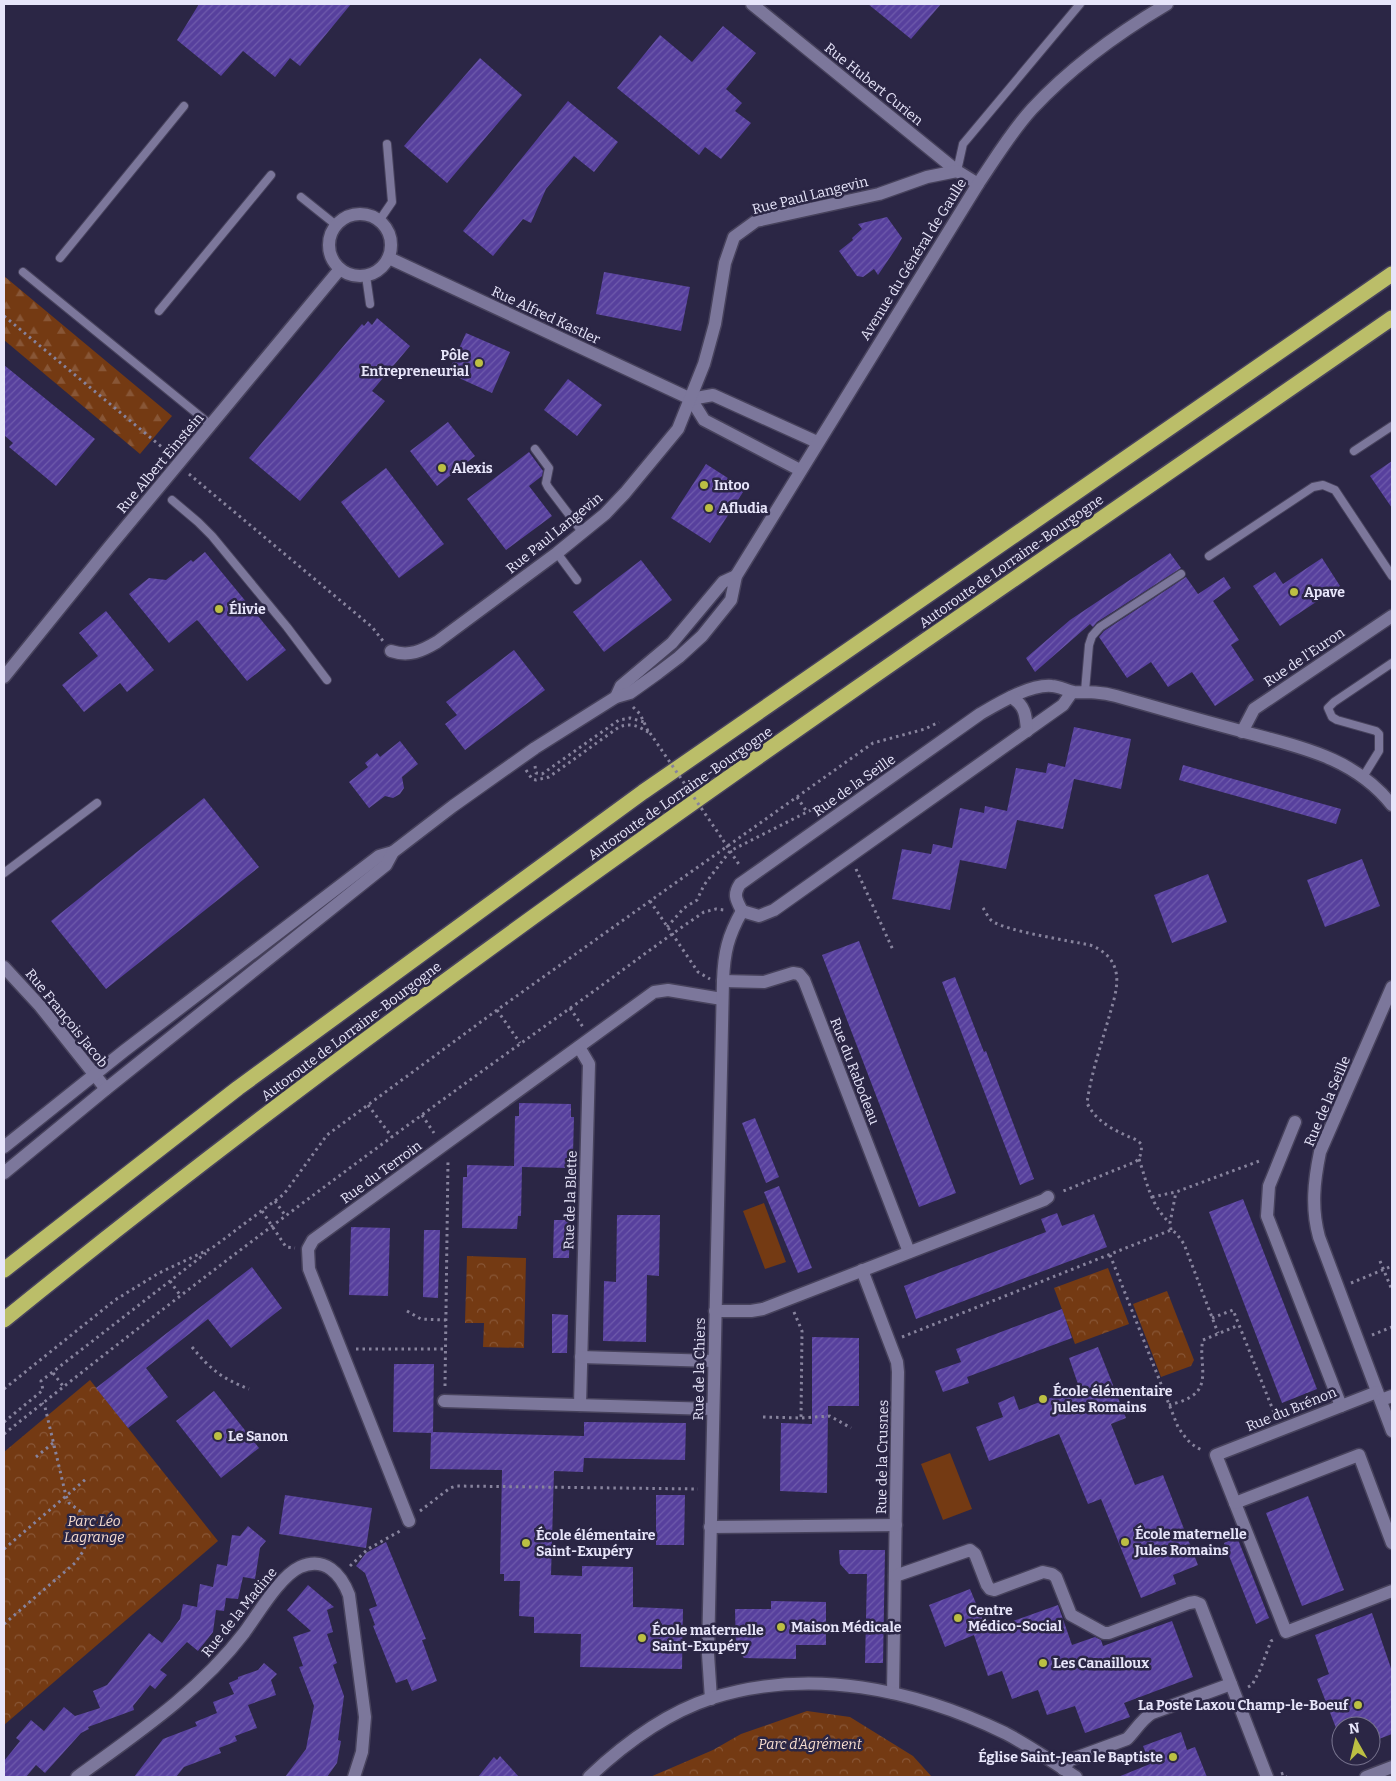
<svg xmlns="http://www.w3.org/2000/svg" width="1396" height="1781" font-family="Bitter,serif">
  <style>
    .forest { fill: url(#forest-firs) }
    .park { fill: url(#park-crowns) }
    .pitch { fill: #743a13 }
    .building { fill: url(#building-hatch) }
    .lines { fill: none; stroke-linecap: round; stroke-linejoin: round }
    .lane-casing { stroke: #47425c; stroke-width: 10 }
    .street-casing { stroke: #47425c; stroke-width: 15 }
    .secondary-casing { stroke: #47425c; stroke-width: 15 }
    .highway-casing { stroke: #47425c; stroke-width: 18 }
    .path { stroke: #87839d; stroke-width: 3; stroke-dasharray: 2.5 4; stroke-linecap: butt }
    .lane { stroke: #7c779b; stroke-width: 8 }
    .street { stroke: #7c779b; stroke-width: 12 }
    .secondary { stroke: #7c779b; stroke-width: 12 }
    .highway { stroke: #bbbe69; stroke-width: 15 }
    .path-bridge { stroke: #87839d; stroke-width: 3; stroke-dasharray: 2.5 4; stroke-linecap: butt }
    .poi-dot { fill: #bcbf43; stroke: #2b2645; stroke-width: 2 }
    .labels { text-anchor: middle; stroke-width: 5; stroke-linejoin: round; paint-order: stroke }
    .street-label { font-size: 14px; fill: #e7e5fa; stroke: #2b2645 }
    .poi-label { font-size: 14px; font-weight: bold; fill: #e7e5fa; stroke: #2b2645; text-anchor: start }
    .park-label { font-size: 14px; font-style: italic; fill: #f8ded0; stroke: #2b2645 }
  </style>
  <defs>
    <pattern id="forest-firs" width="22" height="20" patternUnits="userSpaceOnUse" patternTransform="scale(1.25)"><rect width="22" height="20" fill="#743a13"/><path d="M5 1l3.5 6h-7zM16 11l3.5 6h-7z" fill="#885636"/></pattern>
    <pattern id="park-crowns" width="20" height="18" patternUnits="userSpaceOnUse" patternTransform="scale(1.25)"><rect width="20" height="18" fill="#743a13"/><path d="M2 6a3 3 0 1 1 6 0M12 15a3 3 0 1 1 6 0" fill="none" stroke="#885636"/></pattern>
    <pattern id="building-hatch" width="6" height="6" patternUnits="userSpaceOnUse" patternTransform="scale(1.25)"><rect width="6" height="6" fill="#57409d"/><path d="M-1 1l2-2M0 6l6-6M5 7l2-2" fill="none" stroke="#6f5bac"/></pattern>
  </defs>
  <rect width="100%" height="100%" fill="#2b2645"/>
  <polygon class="forest" points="4,276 172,416 140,454 4,340"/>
  <g class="park">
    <polygon points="467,1256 526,1258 524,1348 483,1347 484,1323 465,1323"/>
    <polygon points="1108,1268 1129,1324 1075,1344 1054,1288"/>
    <polygon points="1167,1291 1194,1360 1191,1366 1161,1377 1133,1304"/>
    <polygon points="90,1380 218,1541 4,1725 4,1452"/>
    <polygon points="807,1711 850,1717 913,1756 932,1777 650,1777 713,1750 741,1734"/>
  </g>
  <g class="pitch">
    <polygon points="764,1203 786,1262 765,1269 743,1211"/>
    <polygon points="950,1453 972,1509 943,1520 921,1464"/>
  </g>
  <g class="building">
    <polygon points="199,4 351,4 300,66 290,58 275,77 243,51 221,76 177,40"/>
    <polygon points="868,4 941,4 911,39"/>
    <polygon points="723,26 756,53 726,89 742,103 735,111 751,123 721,159 705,147 699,155 617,88 660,35 692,62"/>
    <polygon points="480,58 522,95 447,183 404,146"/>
    <polygon points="568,101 618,142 594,172 574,156 546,189 531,223 523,219 493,256 463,231"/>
    <polygon points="887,217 902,238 897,247 878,275 874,269 863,277 857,276 839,251 853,240 852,238 862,229 858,224"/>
    <polygon points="604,272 690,287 681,331 596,314"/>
    <polygon points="377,318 410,346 372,391 385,401 300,501 249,458 362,324 364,326 368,321 372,325"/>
    <polygon points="466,333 510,352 492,393 448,373"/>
    <polygon points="4,365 95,439 56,486 9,447 13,443 4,435"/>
    <polygon points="568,379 602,405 577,436 544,410"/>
    <polygon points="448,422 475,456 437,486 410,451"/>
    <polygon points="529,452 543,471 542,476 529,486 552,516 506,550 467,499"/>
    <polygon points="1392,461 1392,508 1370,476"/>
    <polygon points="706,464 745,489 710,543 671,518"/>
    <polygon points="386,468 444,544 399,578 341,502"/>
    <polygon points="205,552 286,650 247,681 199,622 197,620 169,643 129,594 149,578 166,580 191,560 193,562"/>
    <polygon points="1170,553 1181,568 1097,622 1093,627 1090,624 1035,672 1026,658 1070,620"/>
    <polygon points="1322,558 1340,586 1280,626 1253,586 1275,572 1283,584"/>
    <polygon points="641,560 672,600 604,652 573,612"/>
    <polygon points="1186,577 1198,594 1224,577 1231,588 1213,601 1239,640 1231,645 1254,680 1215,706 1192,672 1168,687 1151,662 1127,678 1099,637 1104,631"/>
    <polygon points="106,611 154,670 127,692 120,683 84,712 62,685 98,656 79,633"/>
    <polygon points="514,650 545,690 465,750 445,724 457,715 446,702"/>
    <polygon points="1074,727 1131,739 1121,789 1074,779 1063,829 1017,820 1006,869 960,860 950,910 892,899 902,849 931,854 933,844 952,848 960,808 984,813 985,806 1007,811 1016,768 1046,773 1048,763 1065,767"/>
    <polygon points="400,741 418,764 402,777 404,788 400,794 393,798 385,796 369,808 349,782 368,767 365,763 377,753 380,757"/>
    <polygon points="1183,765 1341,809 1336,824 1179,780"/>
    <polygon points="204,798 259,867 106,989 51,921"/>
    <polygon points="1362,859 1380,906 1325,927 1307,880"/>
    <polygon points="1208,874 1227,922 1172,943 1154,895"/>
    <polygon points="859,941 956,1193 919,1207 822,955"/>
    <polygon points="955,977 984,1052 986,1051 1034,1179 1020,1185 942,982"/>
    <polygon points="519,1103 571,1104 571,1117 574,1117 573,1154 570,1154 569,1168 522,1167 521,1216 518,1216 517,1229 462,1228 463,1177 467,1177 467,1165 514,1166 515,1116 519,1116"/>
    <polygon points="755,1118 779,1177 766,1183 742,1123"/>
    <polygon points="779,1186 812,1268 798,1273 764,1192"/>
    <polygon points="1243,1199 1317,1389 1282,1403 1209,1212"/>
    <polygon points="1057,1213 1062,1226 1094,1214 1107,1247 916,1319 904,1286 1046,1232 1041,1219"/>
    <polygon points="617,1215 660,1215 659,1276 647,1275 646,1342 603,1341 604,1281 616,1282"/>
    <polygon points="554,1220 570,1220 569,1258 553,1258"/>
    <polygon points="351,1227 390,1228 388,1296 349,1295"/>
    <polygon points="424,1230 440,1230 438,1298 423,1297"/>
    <polygon points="252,1267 282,1308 231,1348 208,1319 146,1368 168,1397 128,1428 96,1388"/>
    <polygon points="1062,1309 1072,1338 967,1377 969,1383 943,1392 935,1371 961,1362 956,1349"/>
    <polygon points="552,1314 568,1315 567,1353 552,1353"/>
    <polygon points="812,1337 859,1338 859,1406 828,1406 827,1493 780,1491 781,1423 812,1424"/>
    <polygon points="1098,1347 1126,1418 1111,1424 1135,1485 1163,1475 1198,1565 1173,1575 1176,1584 1141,1598 1101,1499 1088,1504 1059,1434 989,1461 976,1427 1003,1417 998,1403 1014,1396 1019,1410 1079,1387 1069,1358"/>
    <polygon points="394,1364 434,1364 433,1432 584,1436 584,1422 686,1423 685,1460 584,1458 583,1472 554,1471 551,1575 582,1576 582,1566 633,1567 633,1607 683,1609 682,1669 580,1667 581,1634 534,1633 534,1617 519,1616 520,1581 504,1581 504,1574 500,1574 502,1470 430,1469 431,1433 393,1432"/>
    <polygon points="214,1391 259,1448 221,1478 176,1421"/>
    <polygon points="285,1495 372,1508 366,1548 279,1534"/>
    <polygon points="656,1495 685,1495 684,1545 656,1545"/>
    <polygon points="1308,1496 1344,1590 1302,1606 1266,1513"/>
    <polygon points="248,1526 266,1541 260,1548 255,1579 243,1577 238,1599 226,1598 224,1611 216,1610 213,1632 198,1651 187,1642 160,1670 167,1675 155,1689 150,1685 133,1706 134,1710 88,1727 89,1729 81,1733 45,1773 36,1765 26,1777 4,1777 4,1761 20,1741 16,1738 31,1720 44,1731 64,1707 75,1716 100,1708 93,1691 107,1685 149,1633 162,1643 180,1619 183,1604 197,1607 200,1584 213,1587 217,1564 227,1566 232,1535 240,1536"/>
    <polygon points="1237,1537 1269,1618 1256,1624 1224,1543"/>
    <polygon points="386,1542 426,1639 422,1640 437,1681 412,1691 407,1679 396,1683 373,1626 375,1625 369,1609 377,1606 365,1573 356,1566 366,1553"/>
    <polygon points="839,1550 885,1550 883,1663 865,1663 867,1574 849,1574 840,1564"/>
    <polygon points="308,1585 334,1607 327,1610 333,1632 327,1634 337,1663 333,1665 344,1696 338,1740 341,1741 337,1763 327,1777 285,1777 306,1749 314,1706 299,1667 303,1666 293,1637 311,1631 287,1610"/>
    <polygon points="970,1589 987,1630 985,1631 1058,1605 1072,1645 1095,1637 1101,1640 1103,1646 1172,1621 1193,1677 1124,1703 1130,1717 1085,1733 1075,1706 1047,1715 1038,1690 1012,1699 1002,1671 988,1676 974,1635 945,1647 929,1605"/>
    <polygon points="771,1601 826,1602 826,1645 796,1645 796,1659 744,1658 736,1649 735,1609 771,1609"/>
    <polygon points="1372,1613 1392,1671 1392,1734 1371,1742 1371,1726 1359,1726 1357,1720 1336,1728 1317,1679 1329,1674 1315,1635"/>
    <polygon points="264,1663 277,1674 271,1680 276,1695 248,1705 257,1728 235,1736 237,1741 219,1748 221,1753 184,1767 176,1777 134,1777 163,1739 197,1726 195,1722 217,1713 213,1702 234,1694 229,1683 238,1679 238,1677 258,1670"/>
    <polygon points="1181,1732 1187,1750 1195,1747 1207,1777 1118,1777 1150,1764 1143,1746"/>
    <polygon points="500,1756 519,1777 478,1777 494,1757 497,1760"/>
  </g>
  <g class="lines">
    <g class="lane-casing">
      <g id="lane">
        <polyline points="957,171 963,144 1080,4"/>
        <polyline points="301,197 336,225"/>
        <polyline points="379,221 392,202 387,144"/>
        <polyline points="60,258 184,106"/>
        <polyline points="23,272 211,425"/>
        <polyline points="366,276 370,304"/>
        <polyline points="159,311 271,175"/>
        <polyline points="535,449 549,468 546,483 548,487 583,533"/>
        <polyline points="1354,451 1392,426"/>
        <polyline points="172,500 198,522 212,536 287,627 327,680"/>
        <polyline points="557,553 577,580"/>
        <polyline points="1209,556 1313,487 1323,485 1335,490 1392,576"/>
        <polyline points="1085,691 1089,645 1092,636 1100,627 1181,574"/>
        <polyline points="1363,777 1379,751 1379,734 1376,731 1337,720 1332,717 1328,708 1334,702 1392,663"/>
        <polyline points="4,873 97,803"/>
      </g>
    </g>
    <g class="street-casing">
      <g id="street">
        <polyline points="752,4 957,171 978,184"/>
        <circle cx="360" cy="245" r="31"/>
        <polyline points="389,258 691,399 704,420 800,470"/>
        <polyline points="691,399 713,395 817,442"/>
        <path d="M391,651C409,657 422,651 437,642L557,553L605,514L625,493L678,429L704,364L715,324L725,263L734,237L756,221L879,194L927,177L957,171"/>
        <polyline points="4,677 110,546 340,269"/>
        <path d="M1072,692L1063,705L774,910L759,916L742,911C736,899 733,895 740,884L980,714C999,703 1030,684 1052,686C1059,686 1067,691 1074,692C1089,692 1102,692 1116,696C1158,708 1199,720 1241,731C1298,747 1353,756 1392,805"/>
        <path d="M1011,697C1025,705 1026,715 1027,731"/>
        <polyline points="1242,732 1254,709 1392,616"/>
        <polyline points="4,967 40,1006 106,1089"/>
        <polyline points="723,981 764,982 793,973 799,974 804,980 909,1252"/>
        <path d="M1392,987L1320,1152C1314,1181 1311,1208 1319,1237L1392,1431"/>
        <polyline points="579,1047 589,1064 580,1405"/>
        <polyline points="1295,1122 1269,1186 1267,1216 1341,1406"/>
        <polyline points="862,1270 897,1362 898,1372 893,1693"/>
        <polyline points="715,1311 751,1311 763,1309 1044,1200 1048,1197"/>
        <polyline points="581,1357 714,1361"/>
        <polyline points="1377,1392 1216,1455 1286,1632 1392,1591"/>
        <polyline points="1381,1400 1392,1396"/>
        <polyline points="444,1401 713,1409"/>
        <polyline points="1235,1503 1359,1455 1392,1543"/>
        <polyline points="409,1521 309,1269 308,1249 313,1240 654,992 668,990 722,999"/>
        <polyline points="710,1527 896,1525"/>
        <polyline points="895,1576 970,1550 975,1554 987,1585 990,1589 994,1590 1043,1572 1052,1574 1056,1577 1071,1615 1104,1633 1109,1633 1189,1603 1195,1602 1200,1604 1267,1777"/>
        <path d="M711,1699L708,1654L723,981C724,952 728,936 742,911"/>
        <path d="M1063,1769L1070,1760L1127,1739C1136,1730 1141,1720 1152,1713L1231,1684"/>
        <path d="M77,1777C136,1734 199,1692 244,1633C258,1614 280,1576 300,1567C325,1556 341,1574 349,1595L365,1717L362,1752L354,1777"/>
        <path d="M589,1777C624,1744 666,1713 712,1698C811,1667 914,1689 1005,1733C1030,1746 1053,1762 1076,1777"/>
        <polyline points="1366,1777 1392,1767"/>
      </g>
    </g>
    <g class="secondary-casing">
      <g id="secondary">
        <polyline points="616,697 621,686 672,643 723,582 736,576"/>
        <polyline points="4,1147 124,1051 379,856 393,852"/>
        <path d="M4,1173L106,1089L386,865L393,852L453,806L535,748L616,697L630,693L658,673L679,657L702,636L731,600L736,576L978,184C995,159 1011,132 1032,109C1071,67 1118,33 1167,4"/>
      </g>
    </g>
    <g class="highway-casing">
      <g id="highway">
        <polyline points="4,1270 238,1088 643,792 1392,274"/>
        <path d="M4,1320C447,960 924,643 1392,318"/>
      </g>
    </g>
    <g class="path">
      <polyline points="4,316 169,453"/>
      <polyline points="189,474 372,627 383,641"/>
      <polyline points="633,707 640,714 649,733"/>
      <polyline points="535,766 536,773 542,774 619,720 630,718 644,722"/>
      <path d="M526,770L532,779L536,780L549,777L619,727C632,722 639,727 650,733"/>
      <polyline points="797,797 807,812"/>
      <polyline points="723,840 740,866"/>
      <polyline points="856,869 893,950"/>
      <polyline points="650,901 698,972 710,979"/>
      <path d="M983,908C986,912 988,918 992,921C1006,931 1070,941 1090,945C1103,950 1113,958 1116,972C1119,986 1113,1003 1109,1017C1101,1045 1091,1074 1087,1103C1094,1118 1108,1127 1123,1134C1130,1138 1136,1138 1141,1144C1142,1151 1141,1158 1135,1162L1061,1192"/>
      <polyline points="667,927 684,908 697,900 704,885 730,851 815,808 842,791"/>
      <polyline points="570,1008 583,1027"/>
      <polyline points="497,1010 520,1043"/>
      <polyline points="368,1105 392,1137"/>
      <polyline points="422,1115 434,1133"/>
      <path d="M1139,1159C1147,1183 1151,1206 1170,1223"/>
      <polyline points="1152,1197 1176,1192 1262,1160"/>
      <polyline points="275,1201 285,1215"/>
      <polyline points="262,1211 286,1247 295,1248"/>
      <polyline points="1171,1230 1170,1223 1176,1192"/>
      <path d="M1110,1255L1178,1427C1185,1437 1190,1445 1202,1450"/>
      <polyline points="1380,1261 1392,1290"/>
      <polyline points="170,1281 180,1295"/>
      <polyline points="1351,1283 1392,1266"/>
      <polyline points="407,1311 421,1319 446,1320"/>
      <polyline points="794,1312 802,1331 801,1418"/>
      <polyline points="1212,1318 1233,1310 1275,1415"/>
      <polyline points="1372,1335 1392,1327"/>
      <polyline points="902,1337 1171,1230 1176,1233 1184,1244 1218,1333"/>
      <path d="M192,1347C210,1369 221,1378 249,1389"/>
      <polyline points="356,1349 445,1349"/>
      <polyline points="53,1373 63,1386"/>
      <polyline points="445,1386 448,1160"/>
      <polyline points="4,1389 115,1300 159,1273 212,1248 284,1194 327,1135 497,1010 650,901 873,743 925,729 939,722"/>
      <path d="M1169,1405C1176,1403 1185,1401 1192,1396C1211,1384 1198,1358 1203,1340L1239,1325"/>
      <polyline points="763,1417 801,1418 830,1416 851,1428"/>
      <polyline points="4,1422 43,1390 41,1381 206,1253"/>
      <path d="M4,1434C188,1287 376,1146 569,1009C614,977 658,943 704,912L716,909L724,910"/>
      <polyline points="36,1457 53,1443"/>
      <polyline points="420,1511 450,1488 456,1486 698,1489"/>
      <polyline points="4,1549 86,1479"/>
      <polyline points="350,1566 368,1549 400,1531"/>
      <polyline points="4,1624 75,1563 84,1550 87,1538 87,1525 80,1511 69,1503 66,1496 45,1407 42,1403"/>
      <polyline points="1248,1687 1252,1685 1260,1670 1271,1641 1275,1639"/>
      <polyline points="1281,1774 1284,1773 1286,1777"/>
    </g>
    <use href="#lane" class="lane"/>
    <use href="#street" class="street"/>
    <use href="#secondary" class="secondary"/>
    <use href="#highway" class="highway"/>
    <polyline class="path-bridge" points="650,733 723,840"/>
  </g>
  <g class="poi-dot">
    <circle cx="479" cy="363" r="5"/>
    <circle cx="442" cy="468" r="5"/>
    <circle cx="704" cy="485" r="5"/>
    <circle cx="709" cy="508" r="5"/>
    <circle cx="1294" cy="592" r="5"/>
    <circle cx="219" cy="609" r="5"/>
    <circle cx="1043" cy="1399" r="5"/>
    <circle cx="218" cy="1436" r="5"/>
    <circle cx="1125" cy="1542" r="5"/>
    <circle cx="526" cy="1543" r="5"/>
    <circle cx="958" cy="1618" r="5"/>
    <circle cx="781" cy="1627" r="5"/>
    <circle cx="642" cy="1638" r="5"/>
    <circle cx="1043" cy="1663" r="5"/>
    <circle cx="1358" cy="1705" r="5"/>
    <circle cx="1173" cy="1757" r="5"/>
  </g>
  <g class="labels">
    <g class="street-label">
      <text transform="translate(874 84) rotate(39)" y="5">Rue Hubert Curien</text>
      <text transform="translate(810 195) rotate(-14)" y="5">Rue Paul Langevin</text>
      <text transform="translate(913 259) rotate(-58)" y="5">Avenue du Général de Gaulle</text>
      <text transform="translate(546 315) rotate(25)" y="5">Rue Alfred Kastler</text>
      <text transform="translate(160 463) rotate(-50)" y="5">Rue Albert Einstein</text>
      <text transform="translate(554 533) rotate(-39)" y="5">Rue Paul Langevin</text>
      <text transform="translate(1011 561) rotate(-35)" y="5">Autoroute de Lorraine-Bourgogne</text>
      <text transform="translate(1304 657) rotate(-34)" y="5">Rue de l'Euron</text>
      <text transform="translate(854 785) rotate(-35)" y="5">Rue de la Seille</text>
      <text transform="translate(680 793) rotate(-35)" y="5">Autoroute de Lorraine-Bourgogne</text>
      <text transform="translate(67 1018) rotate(51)" y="5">Rue François Jacob</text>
      <text transform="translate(351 1031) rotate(-37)" y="5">Autoroute de Lorraine-Bourgogne</text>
      <text transform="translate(855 1071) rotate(69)" y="5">Rue du Rabodeau</text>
      <text transform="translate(1327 1101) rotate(-67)" y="5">Rue de la Seille</text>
      <text transform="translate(381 1172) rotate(-36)" y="5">Rue du Terroin</text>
      <text transform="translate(570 1200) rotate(-88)" y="5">Rue de la Blette</text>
      <text transform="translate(699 1369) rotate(-89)" y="5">Rue de la Chiers</text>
      <text transform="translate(1291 1409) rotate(-22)" y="5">Rue du Brénon</text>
      <text transform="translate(882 1457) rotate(-89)" y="5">Rue de la Crusnes</text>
      <text transform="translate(239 1612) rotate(-51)" y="5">Rue de la Madine</text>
    </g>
    <g class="poi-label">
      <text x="469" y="360" text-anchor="end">Pôle<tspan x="469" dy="16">Entrepreneurial</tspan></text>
      <text x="452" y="473">Alexis</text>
      <text x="714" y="490">Intoo</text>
      <text x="719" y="513">Afludia</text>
      <text x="1304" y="597">Apave</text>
      <text x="229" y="614">Élivie</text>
      <text x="1053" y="1396">École élémentaire<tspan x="1053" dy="16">Jules Romains</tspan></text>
      <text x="228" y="1441">Le Sanon</text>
      <text x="1135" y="1539">École maternelle<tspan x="1135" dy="16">Jules Romains</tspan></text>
      <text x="536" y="1540">École élémentaire<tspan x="536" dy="16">Saint-Exupéry</tspan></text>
      <text x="968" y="1615">Centre<tspan x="968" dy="16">Médico-Social</tspan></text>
      <text x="791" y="1632">Maison Médicale</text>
      <text x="652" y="1635">École maternelle<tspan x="652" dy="16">Saint-Exupéry</tspan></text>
      <text x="1053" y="1668">Les Canailloux</text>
      <text x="1348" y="1710" text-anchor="end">La Poste Laxou Champ-le-Boeuf</text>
      <text x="1163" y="1762" text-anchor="end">Église Saint-Jean le Baptiste</text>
    </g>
    <g class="park-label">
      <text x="94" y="1526">Parc Léo<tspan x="94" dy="16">Lagrange</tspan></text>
      <text x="810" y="1749">Parc d'Agrément</text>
    </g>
  </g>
  <rect width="1396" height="1781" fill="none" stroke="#e7e5fa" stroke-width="10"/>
  <g transform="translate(1356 1741) rotate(352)"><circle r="24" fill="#2b2645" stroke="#76728d"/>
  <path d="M0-4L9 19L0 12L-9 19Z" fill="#bcbf43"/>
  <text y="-8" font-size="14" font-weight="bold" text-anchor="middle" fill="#e7e5fa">N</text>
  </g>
</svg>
